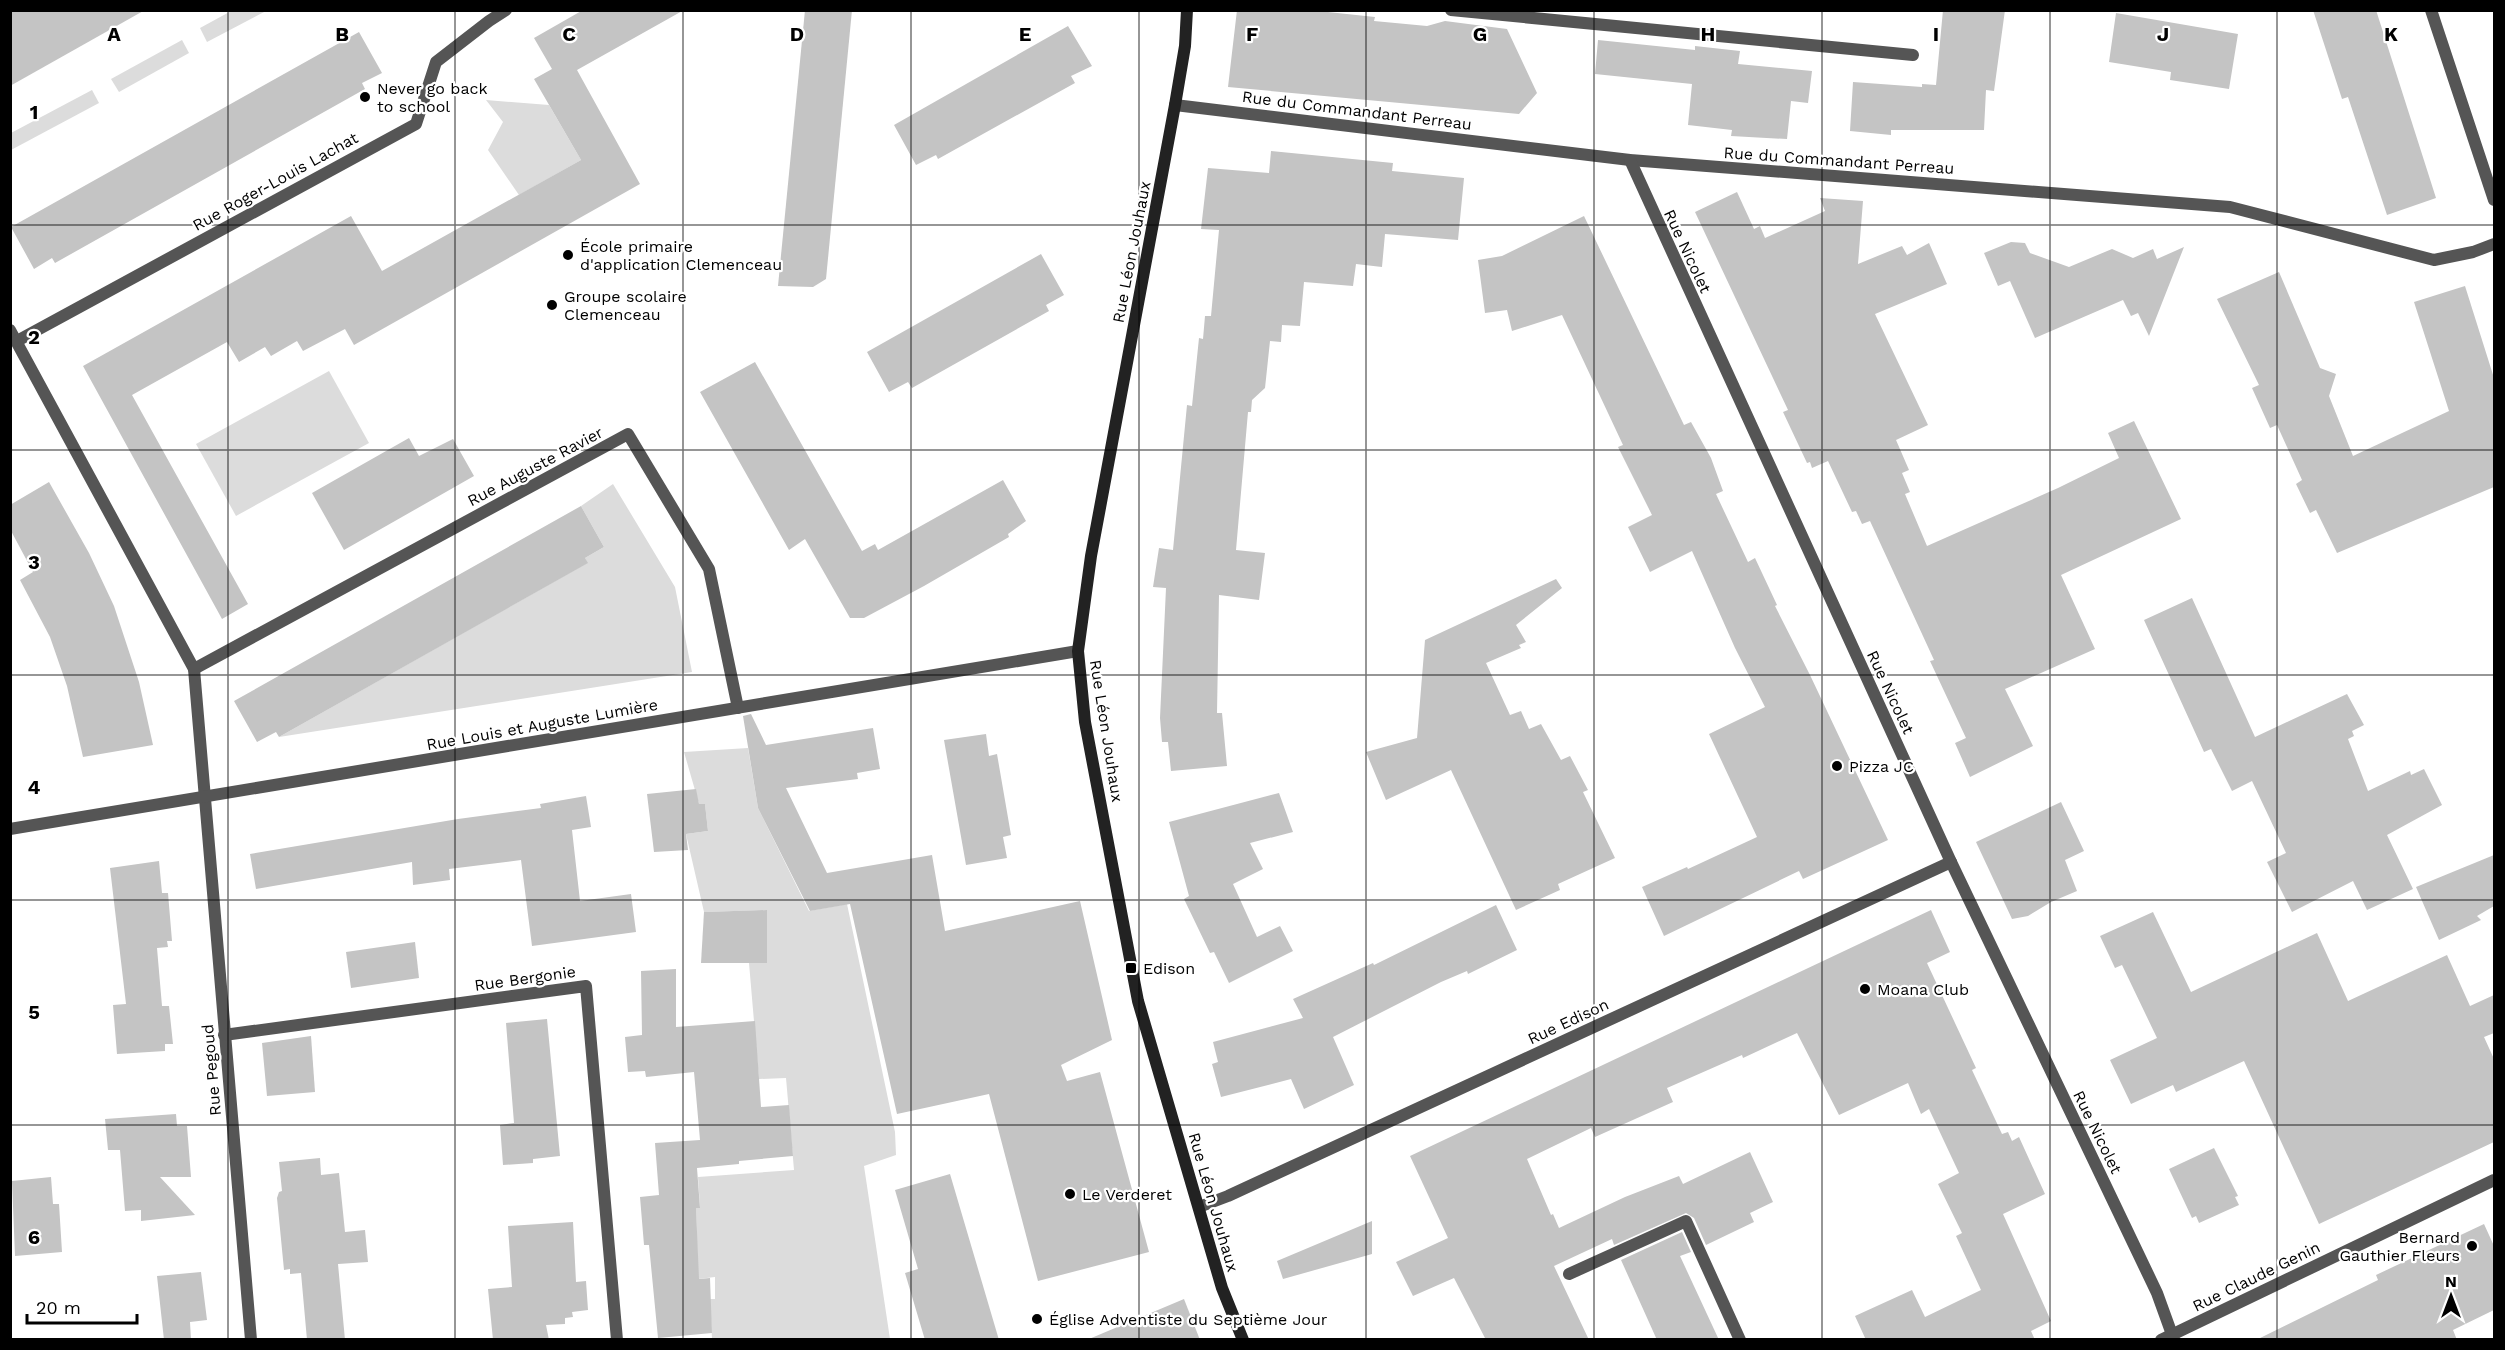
<svg xmlns="http://www.w3.org/2000/svg" width="2505" height="1350" font-family="'Work Sans',sans-serif">
  <style>
    .green { fill: #dcdcdc }
    .building { fill: #c4c4c4 }
    .lines { fill: none; stroke-linecap: round; stroke-linejoin: round }
    .lane { stroke: #555; stroke-width: 12 }
    .street { stroke: #555; stroke-width: 12 }
    .secondary { stroke: #222; stroke-width: 12 }
    .grid { fill: none; stroke: #000; stroke-width: 1.5; stroke-opacity: 0.55 }
    .poi-dot { fill: #000; stroke: #fff; stroke-width: 2 }
    .labels { text-anchor: middle; stroke-width: 4.5; stroke-linejoin: round; paint-order: stroke }
    .poi-label { font-size: 16px; fill: #000; stroke: #fff; text-anchor: start }
    .street-label { font-size: 16px; fill: #000; stroke: #fff }
    .grid-label { font-size: 20px; text-anchor: middle; font-weight: bold; fill: #000; stroke: #fff; stroke-width: 4.5; stroke-linejoin: round; paint-order: stroke }
  </style>
  <rect width="100%" height="100%" fill="#fff"/>
  <g class="green">
    <polygon points="233,10 266,11 207,42 200,28"/>
    <polygon points="182,40 189,53 119,92 111,79"/>
    <polygon points="92,90 99,103 11,150 11,133"/>
    <polygon points="486,100 549,105 581,160 519,195 488,150 503,122"/>
    <polygon points="329,371 369,443 236,516 196,444"/>
    <polygon points="613,484 675,587 692,672 279,737 587,563 585,558 604,547 581,506"/>
    <polygon points="748,748 758,808 809,911 847,904 895,1132 896,1155 864,1166 890,1339 712,1339 710,1299 715,1299 715,1277 698,1279 696,1208 700,1207 698,1177 794,1170 786,1078 759,1079 758,1068 749,963 767,962 767,910 704,912 686,834 708,831 705,804 699,804 684,752"/>
  </g>
  <g class="building">
    <polygon points="10,10 145,10 10,86"/>
    <polygon points="583,10 684,10 577,70 640,184 354,345 345,329 303,351 297,341 271,356 265,347 239,362 227,342 132,395 248,604 222,619 83,366 351,216 382,271 581,160 534,79 552,69 534,38"/>
    <polygon points="805,10 852,10 826,279 813,287 778,286"/>
    <polygon points="1237,10 1309,10 1375,17 1374,21 1427,26 1445,21 1507,29 1537,93 1519,114 1228,87"/>
    <polygon points="1943,10 2005,10 1994,91 1986,90 1984,130 1891,130 1891,135 1850,131 1853,82 1922,87 1922,84 1936,85"/>
    <polygon points="2313,10 2376,10 2436,198 2387,215 2348,97 2342,99"/>
    <polygon points="2116,13 2238,34 2229,89 2170,80 2171,72 2109,62"/>
    <polygon points="1068,26 1092,66 1071,76 1075,83 938,159 936,155 916,165 894,125"/>
    <polygon points="359,32 382,73 362,83 365,89 55,263 52,258 34,269 11,227"/>
    <polygon points="1598,40 1695,50 1695,46 1740,51 1738,64 1812,71 1808,103 1791,101 1787,139 1731,136 1732,130 1688,125 1692,84 1595,74"/>
    <polygon points="1271,151 1393,163 1392,171 1464,178 1458,240 1385,234 1382,267 1356,264 1353,286 1304,282 1300,326 1282,325 1281,342 1270,341 1265,388 1252,400 1251,412 1248,412 1236,550 1265,553 1259,600 1219,595 1217,713 1222,713 1227,766 1171,771 1168,742 1162,742 1160,718 1166,588 1153,587 1159,548 1173,550 1187,405 1192,406 1199,338 1203,339 1205,316 1211,316 1219,230 1201,229 1208,168 1269,173"/>
    <polygon points="1737,192 1754,229 1760,226 1765,238 1825,211 1820,198 1863,201 1858,264 1902,246 1907,255 1929,243 1947,284 1875,314 1928,425 1896,440 1909,470 1902,473 1910,492 1905,494 1927,546 2058,488 2119,458 2108,433 2134,421 2181,519 2061,575 2095,649 2005,689 2033,746 1970,777 1955,743 1966,738 1930,661 1934,660 1870,521 1862,524 1856,511 1852,512 1828,461 1812,468 1810,462 1807,463 1783,412 1788,410 1695,212"/>
    <polygon points="1584,216 1684,425 1691,422 1711,458 1723,491 1716,494 1748,562 1755,558 1777,605 1775,606 1810,675 1888,840 1803,879 1799,871 1664,936 1642,887 1687,867 1688,869 1757,837 1709,734 1765,707 1735,648 1692,551 1650,572 1628,527 1652,515 1618,447 1623,445 1562,315 1512,331 1507,310 1485,313 1478,260 1502,256"/>
    <polygon points="2011,242 2025,243 2030,253 2069,267 2112,249 2133,258 2153,249 2157,259 2184,247 2149,336 2138,313 2131,316 2123,300 2035,338 2010,281 1998,286 1984,253"/>
    <polygon points="1041,254 1064,295 1046,305 1049,311 912,388 908,382 889,392 867,352"/>
    <polygon points="2279,272 2320,368 2336,374 2329,396 2353,456 2449,411 2414,302 2465,286 2494,378 2494,487 2337,553 2316,510 2310,513 2296,484 2302,480 2277,425 2270,428 2252,388 2259,385 2217,299"/>
    <polygon points="755,362 862,551 875,544 878,550 1003,480 1026,521 1008,534 1009,537 924,586 864,618 850,618 805,539 789,550 700,392"/>
    <polygon points="409,438 419,456 453,439 474,476 344,550 312,493"/>
    <polygon points="49,482 89,553 114,606 139,682 153,745 83,757 67,686 50,637 20,580 33,572 10,529 10,505"/>
    <polygon points="581,506 604,547 585,558 588,563 279,737 276,732 257,742 234,701"/>
    <polygon points="1556,579 1562,588 1516,625 1526,642 1519,645 1521,648 1486,663 1510,715 1521,711 1529,729 1541,724 1561,760 1570,756 1588,790 1583,792 1615,858 1558,884 1560,890 1516,910 1451,770 1386,800 1366,752 1417,738 1425,640"/>
    <polygon points="2192,598 2255,737 2347,694 2364,725 2352,731 2354,736 2348,739 2368,791 2410,771 2411,775 2424,769 2442,805 2387,835 2413,889 2367,910 2353,881 2292,912 2267,862 2286,853 2252,781 2232,791 2211,749 2204,752 2144,620"/>
    <polygon points="751,714 766,745 873,728 880,769 857,773 858,779 786,788 827,873 932,855 945,931 1080,901 1112,1040 1061,1065 1067,1081 1100,1072 1149,1252 1038,1281 989,1094 897,1114 850,904 810,911 758,808 743,716"/>
    <polygon points="986,734 989,756 997,754 1011,835 1003,837 1007,858 966,865 944,740"/>
    <polygon points="696,789 699,804 705,804 708,831 686,834 688,850 654,852 647,794"/>
    <polygon points="1279,793 1293,832 1250,843 1263,869 1233,884 1257,937 1280,926 1293,951 1229,983 1214,952 1210,953 1184,899 1189,896 1169,822"/>
    <polygon points="586,796 591,827 572,830 580,901 631,894 636,932 532,946 521,860 449,869 450,880 413,885 412,862 256,889 250,854 458,819 541,808 540,804"/>
    <polygon points="2061,802 2084,851 2065,860 2077,891 2051,902 2028,916 2012,919 1976,842"/>
    <polygon points="2494,855 2494,906 2477,916 2481,920 2439,940 2416,887"/>
    <polygon points="159,861 162,893 168,893 172,941 167,941 168,947 157,948 162,1006 169,1006 173,1044 165,1044 165,1051 117,1054 113,1005 126,1004 110,868"/>
    <polygon points="1496,905 1517,950 1468,974 1467,971 1441,982 1333,1037 1354,1085 1304,1109 1291,1079 1221,1097 1212,1064 1218,1062 1213,1042 1303,1018 1293,999 1373,963 1374,965"/>
    <polygon points="767,910 767,963 701,963 704,912"/>
    <polygon points="1931,910 1950,952 1927,963 1976,1068 1972,1070 2002,1134 2008,1132 2012,1141 2019,1137 2045,1194 2003,1214 2051,1321 2031,1331 2035,1340 1866,1340 1855,1316 1912,1290 1925,1317 1981,1290 1956,1236 1962,1233 1938,1184 1959,1173 1929,1109 1921,1114 1908,1083 1839,1115 1797,1033 1743,1058 1742,1055 1667,1088 1673,1102 1595,1137 1591,1128 1527,1159 1551,1215 1553,1214 1559,1228 1625,1197 1679,1176 1683,1184 1750,1152 1773,1202 1750,1213 1754,1222 1706,1245 1694,1218 1686,1213 1614,1245 1612,1239 1554,1266 1589,1340 1486,1340 1454,1278 1413,1296 1396,1262 1448,1238 1410,1156"/>
    <polygon points="2153,912 2191,992 2317,933 2348,1001 2447,955 2470,1006 2494,995 2494,1033 2484,1037 2494,1059 2494,1142 2319,1224 2244,1061 2176,1092 2173,1085 2131,1104 2110,1060 2157,1038 2122,965 2115,968 2100,936"/>
    <polygon points="415,942 419,978 351,988 346,952"/>
    <polygon points="676,969 676,1027 755,1021 761,1107 789,1105 793,1156 739,1161 739,1164 697,1168 700,1208 696,1208 699,1279 710,1278 712,1333 658,1338 649,1245 644,1245 640,1197 659,1195 655,1143 700,1140 694,1072 646,1077 645,1071 628,1072 625,1037 642,1035 641,971"/>
    <polygon points="547,1019 560,1156 533,1159 533,1163 503,1165 500,1125 514,1123 506,1023"/>
    <polygon points="311,1036 315,1092 267,1096 262,1043"/>
    <polygon points="176,1114 177,1126 187,1126 191,1177 160,1177 195,1215 141,1221 141,1210 125,1211 120,1150 108,1150 105,1119"/>
    <polygon points="2214,1148 2238,1196 2235,1197 2239,1205 2199,1223 2196,1216 2192,1218 2169,1169"/>
    <polygon points="320,1158 321,1175 339,1173 345,1232 365,1230 368,1262 338,1264 345,1340 307,1340 301,1273 290,1274 290,1269 284,1270 277,1198 279,1192 282,1191 279,1162"/>
    <polygon points="950,1174 999,1340 925,1340 905,1273 918,1269 895,1190"/>
    <polygon points="51,1177 53,1204 59,1204 62,1252 15,1256 12,1181"/>
    <polygon points="1372,1221 1372,1254 1283,1279 1277,1261"/>
    <polygon points="573,1222 576,1282 586,1281 588,1310 572,1312 573,1317 565,1318 565,1324 546,1325 549,1340 493,1340 488,1289 512,1287 508,1226"/>
    <polygon points="2484,1224 2494,1246 2494,1310 2453,1330 2457,1340 2256,1340 2378,1280 2376,1275"/>
    <polygon points="1682,1232 1691,1252 1680,1256 1719,1340 1657,1340 1621,1260"/>
    <polygon points="201,1272 207,1320 190,1322 191,1340 164,1340 157,1276"/>
    <polygon points="1184,1299 1200,1340 1089,1340 1089,1339"/>
  </g>
  <g class="lines">
    <g class="lane">
      <polyline points="1451,10 1913,55"/>
      <polyline points="1569,1274 1686,1221 1740,1340"/>
    </g>
    <g class="street">
      <polyline points="2431,10 2494,200"/>
      <polyline points="1175,105 1630,160 2230,207 2434,260 2473,252 2494,244"/>
      <polyline points="1630,160 1951,862 2157,1293 2174,1340"/>
      <polyline points="10,330 194,669 251,1340"/>
      <polyline points="17,341 416,124 436,62 489,21 506,10"/>
      <polyline points="194,669 628,434 709,569 738,708"/>
      <polyline points="10,829 1078,651"/>
      <polyline points="224,1035 586,986 617,1340"/>
      <polyline points="1199,1207 1228,1196 1951,862"/>
      <polyline points="2161,1340 2494,1180"/>
    </g>
    <polyline class="secondary" points="1187,10 1185,46 1175,105 1091,556 1078,651 1085,722 1138,1001 1222,1288 1243,1340"/>
  </g>
  <path class="grid" d="M228,10V1340M455,10V1340M683,10V1340M911,10V1340M1139,10V1340M1366,10V1340M1594,10V1340M1822,10V1340M2050,10V1340M2277,10V1340M10,225H2494M10,450H2494M10,675H2494M10,900H2494M10,1125H2494"/>
  <g class="poi-dot">
    <circle cx="365" cy="97" r="6"/>
    <circle cx="568" cy="255" r="6"/>
    <circle cx="552" cy="305" r="6"/>
    <circle cx="1837" cy="766" r="6"/>
    <rect x="1125" y="962" width="12" height="12" rx="3"/>
    <circle cx="1865" cy="989" r="6"/>
    <circle cx="1070" cy="1194" r="6"/>
    <circle cx="2472" cy="1246" r="6"/>
    <circle cx="1037" cy="1319" r="6"/>
  </g>
  <g class="labels">
    <g class="poi-label">
      <text x="377" y="94">Never go back<tspan x="377" dy="18">to school</tspan></text>
      <text x="580" y="252">École primaire<tspan x="580" dy="18">d'application Clemenceau</tspan></text>
      <text x="564" y="302">Groupe scolaire<tspan x="564" dy="18">Clemenceau</tspan></text>
      <text x="1849" y="772">Pizza JC</text>
      <text x="1143" y="974">Edison</text>
      <text x="1877" y="995">Moana Club</text>
      <text x="1082" y="1200">Le Verderet</text>
      <text x="2460" y="1243" text-anchor="end">Bernard<tspan x="2460" dy="18">Gauthier Fleurs</tspan></text>
      <text x="1049" y="1325">Église Adventiste du Septième Jour</text>
    </g>
    <g class="street-label">
      <text transform="translate(1357 110) rotate(7)" y="6">Rue du Commandant Perreau</text>
      <text transform="translate(1839 160) rotate(4)" y="6">Rue du Commandant Perreau</text>
      <text transform="translate(275 181) rotate(-29)" y="6">Rue Roger-Louis Lachat</text>
      <text transform="translate(1688 251) rotate(65)" y="6">Rue Nicolet</text>
      <text transform="translate(1131 252) rotate(-79)" y="6">Rue Léon Jouhaux</text>
      <text transform="translate(535 466) rotate(-28)" y="6">Rue Auguste Ravier</text>
      <text transform="translate(1891 692) rotate(65)" y="6">Rue Nicolet</text>
      <text transform="translate(542 724) rotate(-10)" y="6">Rue Louis et Auguste Lumière</text>
      <text transform="translate(1107 731) rotate(81)" y="6">Rue Léon Jouhaux</text>
      <text transform="translate(525 978) rotate(-8)" y="6">Rue Bergonie</text>
      <text transform="translate(1568 1021) rotate(-25)" y="6">Rue Edison</text>
      <text transform="translate(211 1070) rotate(-95)" y="6">Rue Pegoud</text>
      <text transform="translate(2098 1132) rotate(64)" y="6">Rue Nicolet</text>
      <text transform="translate(1214 1202) rotate(74)" y="6">Rue Léon Jouhaux</text>
      <text transform="translate(2256 1276) rotate(-26)" y="6">Rue Claude Genin</text>
    </g>
  </g>
  <g class="grid-label">
    <text x="114" y="41">A</text>
    <text x="342" y="41">B</text>
    <text x="569" y="41">C</text>
    <text x="797" y="41">D</text>
    <text x="1025" y="41">E</text>
    <text x="1252" y="41">F</text>
    <text x="1480" y="41">G</text>
    <text x="1708" y="41">H</text>
    <text x="1936" y="41">I</text>
    <text x="2163" y="41">J</text>
    <text x="2391" y="41">K</text>
    <text x="34" y="119">1</text>
    <text x="34" y="344">2</text>
    <text x="34" y="569">3</text>
    <text x="34" y="794">4</text>
    <text x="34" y="1019">5</text>
    <text x="34" y="1244">6</text>
  </g>
  <rect width="2505" height="1350" fill="none" stroke="#000000" stroke-width="24"/>
  <g transform="translate(2451 1296)" stroke="#ffffff" stroke-width="4.5" paint-order="stroke">
  <path d="M0-4.5L10 22L0 15L-10 22Z" fill="#000000"/>
  <text y="-9" font-size="16" font-weight="bold" text-anchor="middle" fill="#000000">N</text>
  </g>
  <path d="M27 1314v9h110v-9" fill="none" stroke="#000000" stroke-width="3"/>
  <text x="36" y="1314" font-size="18" fill="#000000" stroke="#ffffff" stroke-width="4.5" paint-order="stroke">20 m</text>
</svg>
